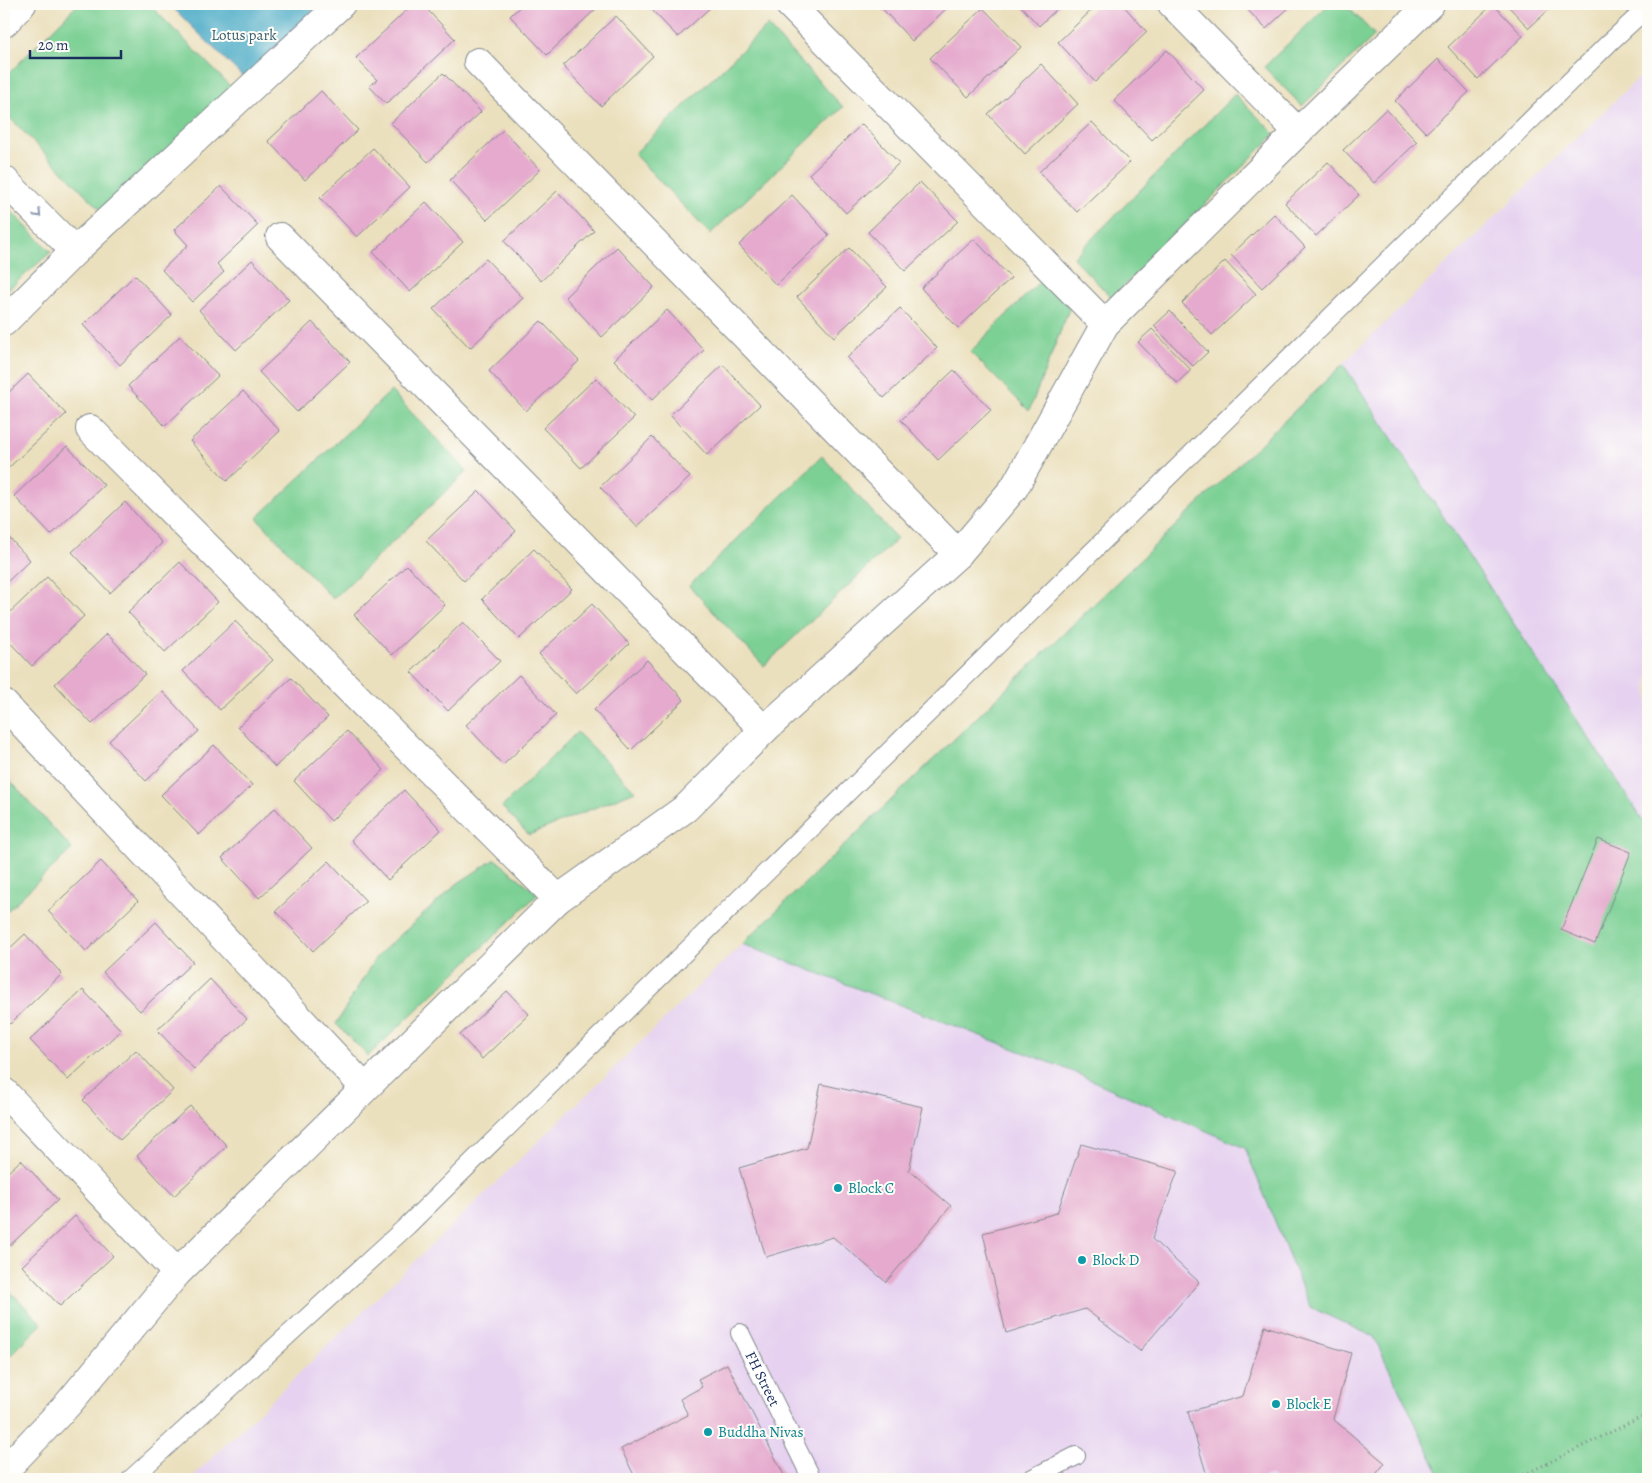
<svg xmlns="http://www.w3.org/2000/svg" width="1652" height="1483" font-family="Alegreya,serif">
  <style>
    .built { fill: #e6d2f0 }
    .green { fill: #7bd094; stroke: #4b8079 }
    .water { fill: #45a8c5; stroke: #306c92 }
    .building { fill: #e5aace }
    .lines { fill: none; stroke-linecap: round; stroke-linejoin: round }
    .service-casing { stroke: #83888e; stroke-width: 20 }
    .minor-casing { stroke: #83888e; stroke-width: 30 }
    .path { stroke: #83888e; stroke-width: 3; stroke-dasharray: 1 4; stroke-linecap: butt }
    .service { stroke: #fff; stroke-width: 18 }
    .minor { stroke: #fff; stroke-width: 28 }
    .oneway { stroke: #8d97ae }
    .culture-dot { fill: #0f9aa8; stroke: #fdfcf7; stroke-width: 2 }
    .labels { text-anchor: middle; stroke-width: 4; stroke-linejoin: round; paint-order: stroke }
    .park-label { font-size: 15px; fill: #385f6e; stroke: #fdfcf7 }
    .culture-label { font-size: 15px; fill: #0d838f; stroke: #fdfcf7; text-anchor: start }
    .street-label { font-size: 15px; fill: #1b2f5e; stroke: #fdfcf7 }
  </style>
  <rect width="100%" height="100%" fill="#fdfcf7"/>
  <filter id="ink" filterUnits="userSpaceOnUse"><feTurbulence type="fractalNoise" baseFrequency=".02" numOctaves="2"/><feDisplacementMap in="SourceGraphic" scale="10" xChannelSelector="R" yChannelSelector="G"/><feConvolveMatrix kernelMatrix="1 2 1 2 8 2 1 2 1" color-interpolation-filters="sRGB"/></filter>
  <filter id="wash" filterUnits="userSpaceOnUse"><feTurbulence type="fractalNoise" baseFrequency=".0096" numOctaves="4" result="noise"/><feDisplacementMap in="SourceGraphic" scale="20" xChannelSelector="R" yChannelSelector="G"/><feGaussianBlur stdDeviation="1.12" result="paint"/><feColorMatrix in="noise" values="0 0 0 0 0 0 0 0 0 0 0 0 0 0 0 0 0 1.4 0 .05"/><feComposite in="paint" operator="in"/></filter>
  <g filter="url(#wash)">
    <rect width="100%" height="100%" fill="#ebe0bd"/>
    <polygon class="built" points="1648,69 1648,1479 190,1479 742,944"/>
    <g class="green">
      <polygon points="78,4 149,4 233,89 106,215 4,112 4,78"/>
      <polygon points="1329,4 1345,4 1375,35 1302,106 1264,67"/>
      <polygon points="767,26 843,107 710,234 634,154"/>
      <polygon points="1235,94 1275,134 1112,298 1073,258"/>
      <polygon points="4,204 51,252 4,293"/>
      <polygon points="1046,275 1070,307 1029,411 970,352"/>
      <polygon points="1343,364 1648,828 1648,1479 1442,1479 1374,1337 1310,1307 1245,1148 1064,1068 742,944"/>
      <polygon points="391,391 467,471 333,599 257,518"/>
      <polygon points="822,456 897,539 764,666 689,586"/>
      <polygon points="577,732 635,791 529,835 502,807"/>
      <polygon points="4,774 72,849 4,914"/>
      <polygon points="495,859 538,894 368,1056 336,1024 376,957 458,883"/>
      <polygon points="4,1285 42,1324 4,1362"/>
    </g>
    <polygon class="water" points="169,4 321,4 244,78"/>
    <g id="blocks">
      <g class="building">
        <polygon points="413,4 422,4 455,39 386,104 369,86 377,80 356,58"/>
        <polygon points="523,4 599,4 600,5 547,55 510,16"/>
        <polygon points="646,4 714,4 678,37"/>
        <polygon points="878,4 951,4 912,41"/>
        <polygon points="1019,4 1062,4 1039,26"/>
        <polygon points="1098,4 1122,4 1147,32 1095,82 1058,42"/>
        <polygon points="1242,4 1293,4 1266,29"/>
        <polygon points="1493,4 1523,36 1478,79 1448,47"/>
        <polygon points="1506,4 1555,4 1529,28"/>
        <polygon points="983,8 1021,47 968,97 930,58"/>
        <polygon points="616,16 653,56 601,106 563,66"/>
        <polygon points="1167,50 1204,90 1152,140 1114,100"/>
        <polygon points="1438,59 1469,92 1426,133 1395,101"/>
        <polygon points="1041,64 1078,104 1025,154 988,114"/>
        <polygon points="443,73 481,112 428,162 391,123"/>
        <polygon points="321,91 358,130 305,180 268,141"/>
        <polygon points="1386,109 1417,142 1374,183 1343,150"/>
        <polygon points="1092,122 1130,162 1077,212 1039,172"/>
        <polygon points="862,124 899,163 846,213 809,174"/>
        <polygon points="503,130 540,170 487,220 450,180"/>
        <polygon points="373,148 410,187 357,237 320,198"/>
        <polygon points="1328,162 1359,195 1316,236 1285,203"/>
        <polygon points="920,182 958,221 905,271 868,232"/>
        <polygon points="221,186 258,225 217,264 224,272 192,302 162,270 188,245 174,230"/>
        <polygon points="557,191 594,231 541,281 504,241"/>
        <polygon points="792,195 829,235 776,285 739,245"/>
        <polygon points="426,202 463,242 410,292 373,252"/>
        <polygon points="1274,214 1305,247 1262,288 1231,255"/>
        <polygon points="974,239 1011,278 958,328 921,288"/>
        <polygon points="617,247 654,287 602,337 565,297"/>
        <polygon points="849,248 887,287 834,337 797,297"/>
        <polygon points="486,259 523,298 470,348 433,309"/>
        <polygon points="252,260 289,300 236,350 199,310"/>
        <polygon points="1225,261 1256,294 1212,335 1182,303"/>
        <polygon points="135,275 172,315 120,365 83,325"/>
        <polygon points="900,308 937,348 884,398 847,358"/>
        <polygon points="667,310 704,350 652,400 614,360"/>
        <polygon points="1170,311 1208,352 1193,366 1154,326"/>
        <polygon points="541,321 579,361 526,411 489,371"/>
        <polygon points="312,322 350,362 297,412 259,372"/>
        <polygon points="1152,329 1191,370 1177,383 1138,342"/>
        <polygon points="180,336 218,376 165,426 128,386"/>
        <polygon points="723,365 760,405 707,455 670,415"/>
        <polygon points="954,370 991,410 938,460 901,420"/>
        <polygon points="28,374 66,414 4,472 4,397"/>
        <polygon points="596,378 634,418 581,468 543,428"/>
        <polygon points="243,391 280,431 227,481 190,441"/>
        <polygon points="652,437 690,477 637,527 600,487"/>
        <polygon points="67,446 104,485 51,535 14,496"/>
        <polygon points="479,491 516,531 464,581 426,541"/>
        <polygon points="125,502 162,543 110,593 72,552"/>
        <polygon points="4,532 30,560 4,585"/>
        <polygon points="534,549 572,589 519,639 482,599"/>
        <polygon points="180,562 218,602 165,652 128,612"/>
        <polygon points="407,565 445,605 392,655 354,615"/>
        <polygon points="47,577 84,616 32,666 4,636 4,618"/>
        <polygon points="592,604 629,644 576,694 539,654"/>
        <polygon points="235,621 273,660 220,710 183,671"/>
        <polygon points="463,622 500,661 448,711 411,672"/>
        <polygon points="107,634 145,674 92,724 55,684"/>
        <polygon points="647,660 684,700 631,750 594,710"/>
        <polygon points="519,675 556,715 503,765 466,725"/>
        <polygon points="291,678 328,717 275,767 238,727"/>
        <polygon points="162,691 199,731 146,781 109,741"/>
        <polygon points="347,731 384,770 331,821 294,781"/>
        <polygon points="214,745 252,785 199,835 161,795"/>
        <polygon points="404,790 441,830 388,880 351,840"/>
        <polygon points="275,808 312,848 259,898 222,858"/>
        <polygon points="1598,839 1631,852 1595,944 1561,930"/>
        <polygon points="101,861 138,901 86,951 48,911"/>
        <polygon points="329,861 366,901 313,951 276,911"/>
        <polygon points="156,922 193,962 140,1011 103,972"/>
        <polygon points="25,934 62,974 10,1024 4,1017 4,954"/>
        <polygon points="210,979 247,1019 194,1069 157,1030"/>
        <polygon points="83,990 121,1030 68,1080 30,1040"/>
        <polygon points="507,991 529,1014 482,1059 460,1035"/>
        <polygon points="136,1050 173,1090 120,1140 83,1100"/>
        <polygon points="821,1084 923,1107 909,1170 951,1206 886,1282 833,1237 766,1257 739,1168 807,1148"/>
        <polygon points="190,1106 227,1146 174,1196 137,1156"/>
        <polygon points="1081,1144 1178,1171 1152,1239 1199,1282 1140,1351 1085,1309 1006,1333 983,1233 1057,1213"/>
        <polygon points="21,1160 58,1200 5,1250 4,1249 4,1176"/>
        <polygon points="75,1216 113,1256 60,1306 22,1266"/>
        <polygon points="1265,1326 1351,1353 1333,1419 1385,1463 1372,1479 1275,1479 1269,1475 1257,1479 1208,1479 1188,1412 1243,1396"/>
        <polygon points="727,1364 786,1479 636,1479 621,1449 688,1415 680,1399 702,1387 698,1379"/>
        <polygon points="1064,1471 1068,1479 1048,1479"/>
      </g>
    </g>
  </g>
  <g filter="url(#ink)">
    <use href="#blocks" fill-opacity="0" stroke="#83888e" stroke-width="1"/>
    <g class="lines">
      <g class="service-casing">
        <g id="service">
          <path id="s1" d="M740,1333L812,1479"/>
          <polyline points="131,1479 407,1226 1609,43 1648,7"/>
          <polyline points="1031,1479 1076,1456"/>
        </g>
      </g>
      <g class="minor-casing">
        <g id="minor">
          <polyline points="789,4 1105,324"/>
          <polyline points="1172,4 1298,132"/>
          <polyline points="4,23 22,4"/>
          <polyline points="478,62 958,554"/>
          <polyline points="4,180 75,251"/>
          <polyline points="280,237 764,730"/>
          <polyline points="4,322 75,251 341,4"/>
          <polyline points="90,429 558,899"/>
          <polyline points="4,704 365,1088"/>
          <polyline points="4,1092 177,1273"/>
          <polyline points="4,1471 68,1404 177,1273 558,899 686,808 764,730 958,554 1014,488 1105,324 1298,132 1430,4"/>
        </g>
      </g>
      <polyline class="path" points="1515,1479 1646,1415 1648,1420"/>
      <use href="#service" class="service"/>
      <use href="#minor" class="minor"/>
    </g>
    <defs><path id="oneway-chevron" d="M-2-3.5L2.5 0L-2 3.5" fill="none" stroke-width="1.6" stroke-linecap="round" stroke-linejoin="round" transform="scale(1.25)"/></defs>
    <use class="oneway" href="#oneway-chevron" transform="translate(38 214) rotate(45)"/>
  </g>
  <g class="culture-dot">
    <circle cx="838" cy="1188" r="5"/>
    <circle cx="1082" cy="1260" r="5"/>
    <circle cx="1276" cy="1404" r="5"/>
    <circle cx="708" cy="1432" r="5"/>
  </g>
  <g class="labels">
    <g class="park-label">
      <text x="244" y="40">Lotus park</text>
    </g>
    <g class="culture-label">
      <text x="848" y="1193">Block C</text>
      <text x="1092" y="1265">Block D</text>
      <text x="1286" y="1409">Block E</text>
      <text x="718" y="1437">Buddha Nivas</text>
    </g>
    <g class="street-label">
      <text dy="5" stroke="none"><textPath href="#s1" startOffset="51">FH Street</textPath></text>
    </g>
  </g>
  <rect width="1652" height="1483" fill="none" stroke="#fdfcf7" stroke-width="20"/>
  <path d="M30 50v8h91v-8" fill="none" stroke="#1b2f5e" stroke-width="2.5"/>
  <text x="38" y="50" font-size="15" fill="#1b2f5e" stroke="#fdfcf7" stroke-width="4" paint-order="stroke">20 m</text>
</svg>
